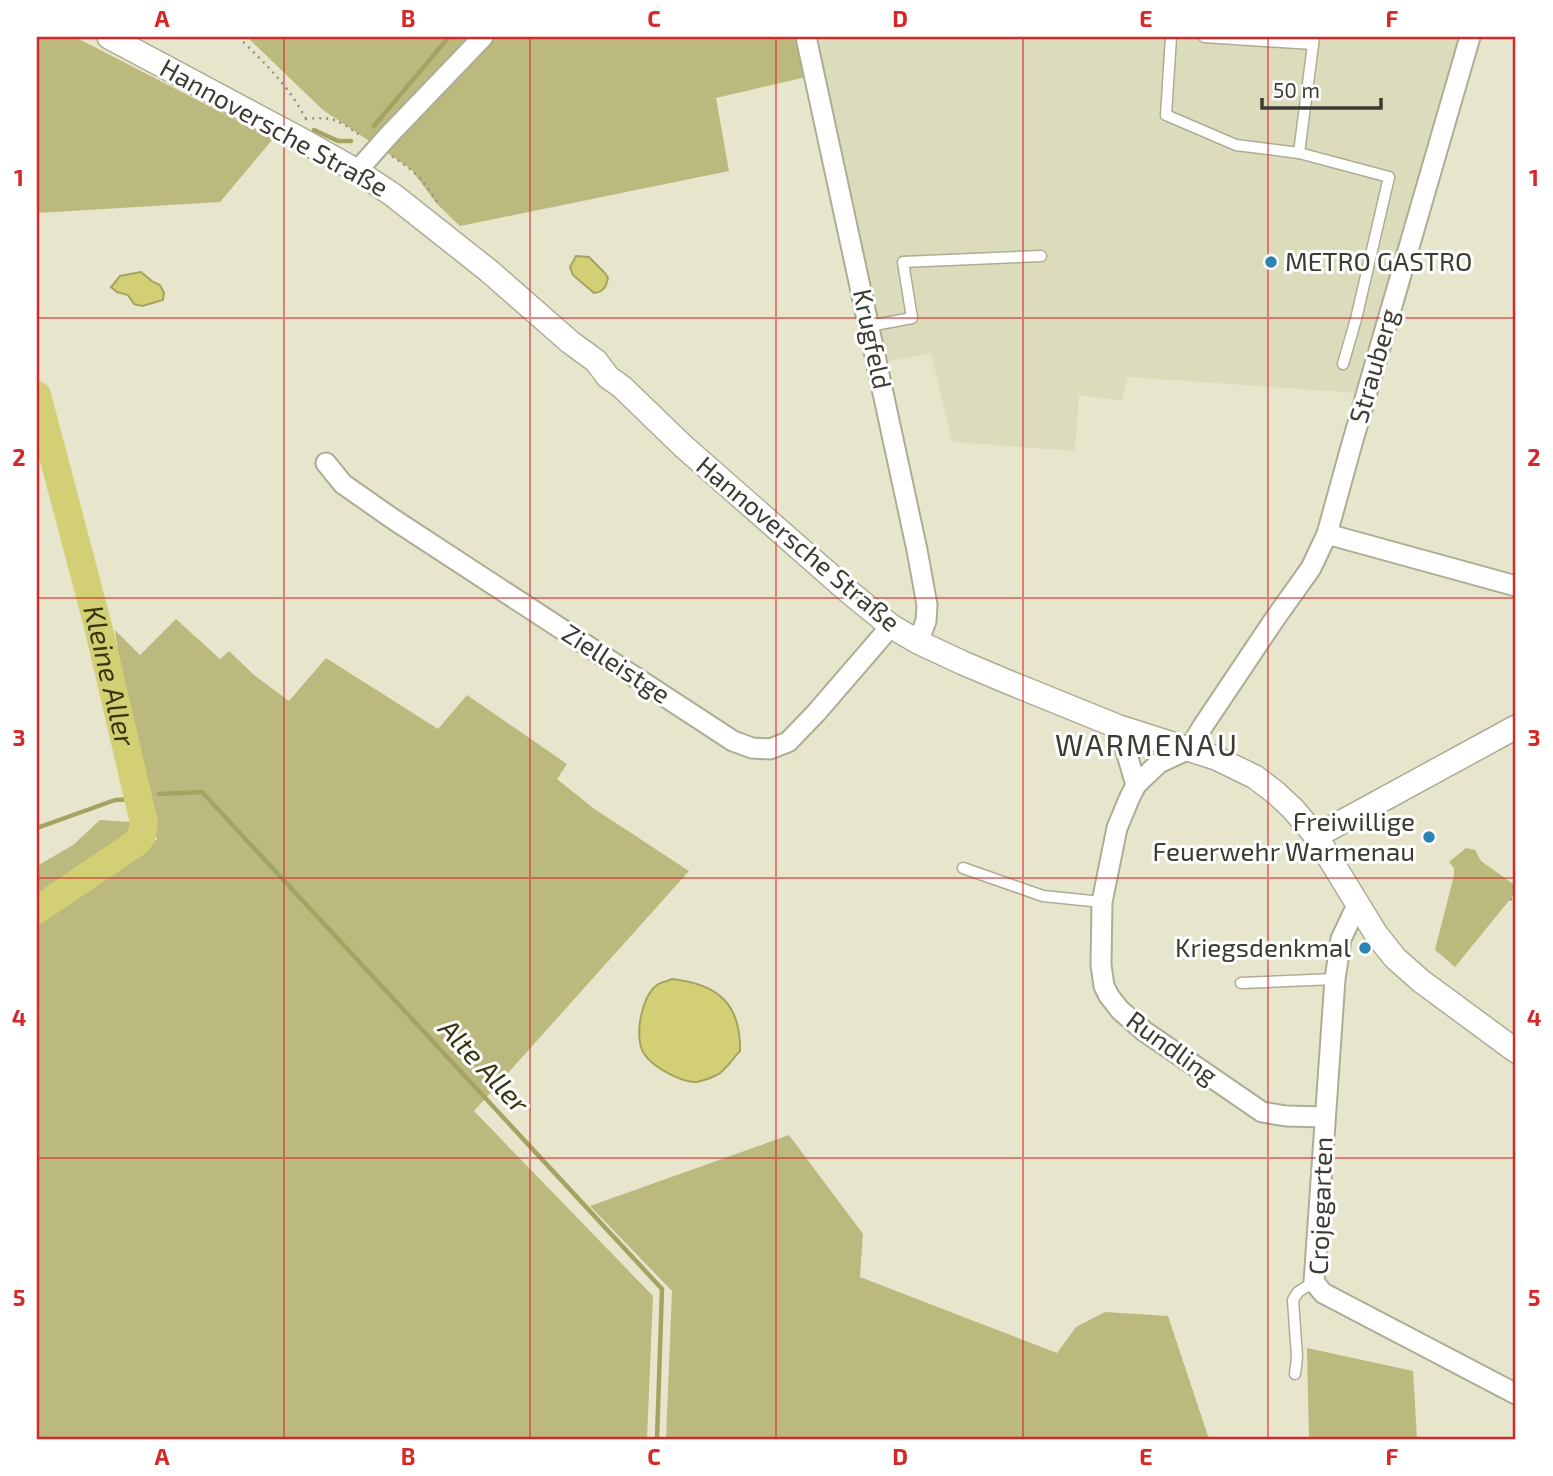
<svg xmlns="http://www.w3.org/2000/svg" width="1553" height="1476" font-family="'Exo 2',sans-serif">
  <style>
    .built { fill: #dcdcbc }
    .green { fill: #bbb97d }
    .water { fill: #d2cf75; stroke: #a5a361; stroke-width: 2 }
    .lines { fill: none; stroke-linecap: round; stroke-linejoin: round }
    .stream { stroke: #a5a361; stroke-width: 4.5 }
    .river { stroke: #d2cf75; stroke-width: 28 }
    .service-casing { stroke: #adad95; stroke-width: 13 }
    .minor-casing { stroke: #adad95; stroke-width: 23 }
    .tertiary-casing { stroke: #adad95; stroke-width: 26 }
    .path { stroke: #939381; stroke-width: 2.5; stroke-dasharray: 2 5; stroke-linecap: butt }
    .service { stroke: #fff; stroke-width: 10 }
    .minor { stroke: #fff; stroke-width: 19 }
    .tertiary { stroke: #fff; stroke-width: 23 }
    .grid { fill: none; stroke: #d62828; stroke-width: 2; stroke-opacity: 0.55 }
    .poi-dot { fill: #2b84b2; stroke: #fff; stroke-width: 2.5 }
    .labels { text-anchor: middle; stroke-width: 6; stroke-linejoin: round; paint-order: stroke }
    .street-label { font-size: 26px; fill: #3c3c32; stroke: #fff }
    .poi-label { font-size: 26px; fill: #3c3c32; stroke: #fff; text-anchor: end }
    .water-label { font-size: 28px; font-style: italic; fill: #38360f; stroke: #fff }
    .quarter-label { font-size: 30px; letter-spacing: 2px; fill: #3c3c32; stroke: #fff }
    .neatline { fill: none; stroke: #d62828; stroke-width: 2.5 }
    .grid-label { font-size: 23px; text-anchor: middle; font-weight: bold; fill: #d62828 }
  </style>
  <rect width="100%" height="100%" fill="#e7e6cd"/>
  <polygon class="built" points="815,37 1465,37 1356,393 1128,377 1122,401 1079,395 1075,451 952,442 931,353 887,362"/>
  <g class="green">
    <polygon points="37,37 75,37 273,139 220,202 37,213"/>
    <polygon points="247,37 797,37 806,77 716,98 729,171 460,226 437,204 411,169 323,110"/>
    <polygon points="176,619 220,659 229,651 254,675 289,701 326,658 438,729 467,695 567,764 557,779 593,808 689,871 474,1111 653,1296 647,1439 37,1439 37,922 157,839 139,803 115,630 140,655"/>
    <polygon points="100,820 144,823 37,897 37,866 73,845"/>
    <polygon points="1466,848 1475,850 1481,861 1516,886 1516,892 1455,967 1435,950 1454,875 1454,868 1449,862"/>
    <polygon points="789,1135 863,1234 860,1277 1057,1353 1076,1327 1105,1312 1168,1316 1209,1439 666,1439 672,1291 590,1206"/>
    <polygon points="1307,1348 1413,1371 1417,1439 1309,1439"/>
  </g>
  <g class="water">
    <path d="M576,256L589,257L605,273L608,278C606,287 604,292 594,293L573,275L570,267Z"/>
    <polygon points="141,272 153,282 160,285 164,293 163,300 142,306 134,304 128,295 117,292 111,287 120,276"/>
    <path d="M672,979C718,984 741,1004 740,1051C733,1058 726,1070 717,1075C713,1077 702,1081 697,1082C682,1083 653,1067 645,1055C633,1040 641,996 657,985C661,982 668,981 672,979Z"/>
  </g>
  <g class="lines">
    <g class="stream">
      <polyline points="374,126 449,37"/>
      <polyline points="314,130 338,141 351,141"/>
      <polyline points="159,794 202,792 662,1289 657,1439"/>
      <polyline points="37,828 115,800 139,799"/>
    </g>
    <path class="river" id="s1" d="M37,395L98,626L144,823L141,837L136,843L37,910"/>
    <g class="service-casing">
      <g id="service">
        <polyline points="1171,37 1166,115 1236,145 1299,153"/>
        <polyline points="1204,37 1313,44"/>
        <polyline points="1314,37 1299,153 1389,177 1356,319 1343,364"/>
        <polyline points="869,326 912,318 903,262 1041,256"/>
        <polyline points="963,868 1043,896 1102,902"/>
        <polyline points="1241,983 1335,979"/>
        <polyline points="1295,1374 1297,1357 1293,1300 1298,1292 1314,1282"/>
      </g>
    </g>
    <g class="minor-casing">
      <g id="minor">
        <polyline points="806,37 917,550 927,605 926,621 918,642"/>
        <polyline points="357,171 389,135 483,37"/>
        <polyline points="326,463 343,484 393,519 733,741 752,748 770,749 788,742 816,713 891,626"/>
        <polyline points="1327,534 1516,586"/>
        <polyline points="1119,727 1136,785"/>
        <polyline points="1358,903 1341,939 1335,979 1314,1282 1323,1293 1516,1394"/>
        <polyline points="1325,1117 1286,1116 1262,1112 1144,1031 1120,1010 1109,996 1104,986 1101,965 1102,902 1117,828 1129,799 1136,785 1159,763 1189,749 1203,726 1274,620 1311,568 1327,534 1351,447 1470,37"/>
      </g>
    </g>
    <g class="tertiary-casing">
      <g id="tertiary">
        <polyline points="109,37 298,138 357,171 393,195 489,271 570,342 596,361 608,377 622,387 683,446 848,591 891,626 918,642 963,663 1008,682 1119,727 1216,758 1255,777 1276,793 1293,809 1316,836 1376,934 1395,958 1421,981 1516,1051"/>
        <polyline points="1316,836 1516,727"/>
      </g>
    </g>
    <g class="path">
      <path d="M238,37C265,63 288,85 306,119"/>
      <path d="M305,119C336,116 338,121 363,137"/>
      <polyline points="392,156 410,169 422,180 440,206"/>
      <polyline points="1510,899 1516,902"/>
    </g>
    <use href="#service" class="service"/>
    <use href="#minor" class="minor"/>
    <use href="#tertiary" class="tertiary"/>
  </g>
  <path class="grid" d="M284,37V1439M530,37V1439M776,37V1439M1023,37V1439M1268,37V1439M37,318H1516M37,598H1516M37,878H1516M37,1158H1516"/>
  <g class="poi-dot">
    <circle cx="1271" cy="262" r="7"/>
    <circle cx="1429" cy="837" r="7"/>
    <circle cx="1365" cy="948" r="7"/>
  </g>
  <g class="labels">
    <g class="street-label">
      <text transform="translate(274 128) rotate(29)" y="9">Hannoversche Straße</text>
      <text transform="translate(872 339) rotate(78)" y="9">Krugfeld</text>
      <text transform="translate(1374 366) rotate(-74)" y="9">Strauberg</text>
      <text transform="translate(798 544) rotate(40)" y="9">Hannoversche Straße</text>
      <text transform="translate(616 664) rotate(33)" y="9">Zielleistge</text>
      <text transform="translate(1172 1048) rotate(36)" y="9">Rundling</text>
      <text transform="translate(1321 1206) rotate(-88)" y="9">Crojegarten</text>
    </g>
    <g class="poi-label">
      <text x="1285" y="271" text-anchor="start">METRO GASTRO</text>
      <text x="1415" y="831">Freiwillige<tspan x="1415" dy="30">Feuerwehr Warmenau</tspan></text>
      <text x="1351" y="957">Kriegsdenkmal</text>
    </g>
    <g class="water-label">
      <text dy="10" stroke="none"><textPath href="#s1" startOffset="290">Kleine Aller</textPath></text>
      <text transform="translate(484 1066) rotate(47)" y="10">Alte Aller</text>
    </g>
    <g class="quarter-label">
      <text x="1147" y="756">WARMENAU</text>
    </g>
  </g>
  <rect width="1553" height="1476" fill="none" stroke="#ffffff" stroke-width="77"/>
  <path d="M1262 98v10h119v-10" fill="none" stroke="#3c3c32" stroke-width="3.5"/>
  <text x="1273" y="98" font-size="21" fill="#3c3c32" stroke="#ffffff" stroke-width="5" paint-order="stroke">50 m</text>
  <rect x="38" y="38" width="1476" height="1400" class="neatline"/>
  <g class="grid-label">
    <text x="162" y="27">A</text>
    <text x="408" y="27">B</text>
    <text x="654" y="27">C</text>
    <text x="900" y="27">D</text>
    <text x="1146" y="27">E</text>
    <text x="1392" y="27">F</text>
    <text x="19" y="186">1</text>
    <text x="1534" y="186">1</text>
    <text x="19" y="466">2</text>
    <text x="1534" y="466">2</text>
    <text x="19" y="746">3</text>
    <text x="1534" y="746">3</text>
    <text x="19" y="1026">4</text>
    <text x="1534" y="1026">4</text>
    <text x="19" y="1306">5</text>
    <text x="1534" y="1306">5</text>
    <text x="162" y="1465">A</text>
    <text x="408" y="1465">B</text>
    <text x="654" y="1465">C</text>
    <text x="900" y="1465">D</text>
    <text x="1146" y="1465">E</text>
    <text x="1392" y="1465">F</text>
  </g>
</svg>
